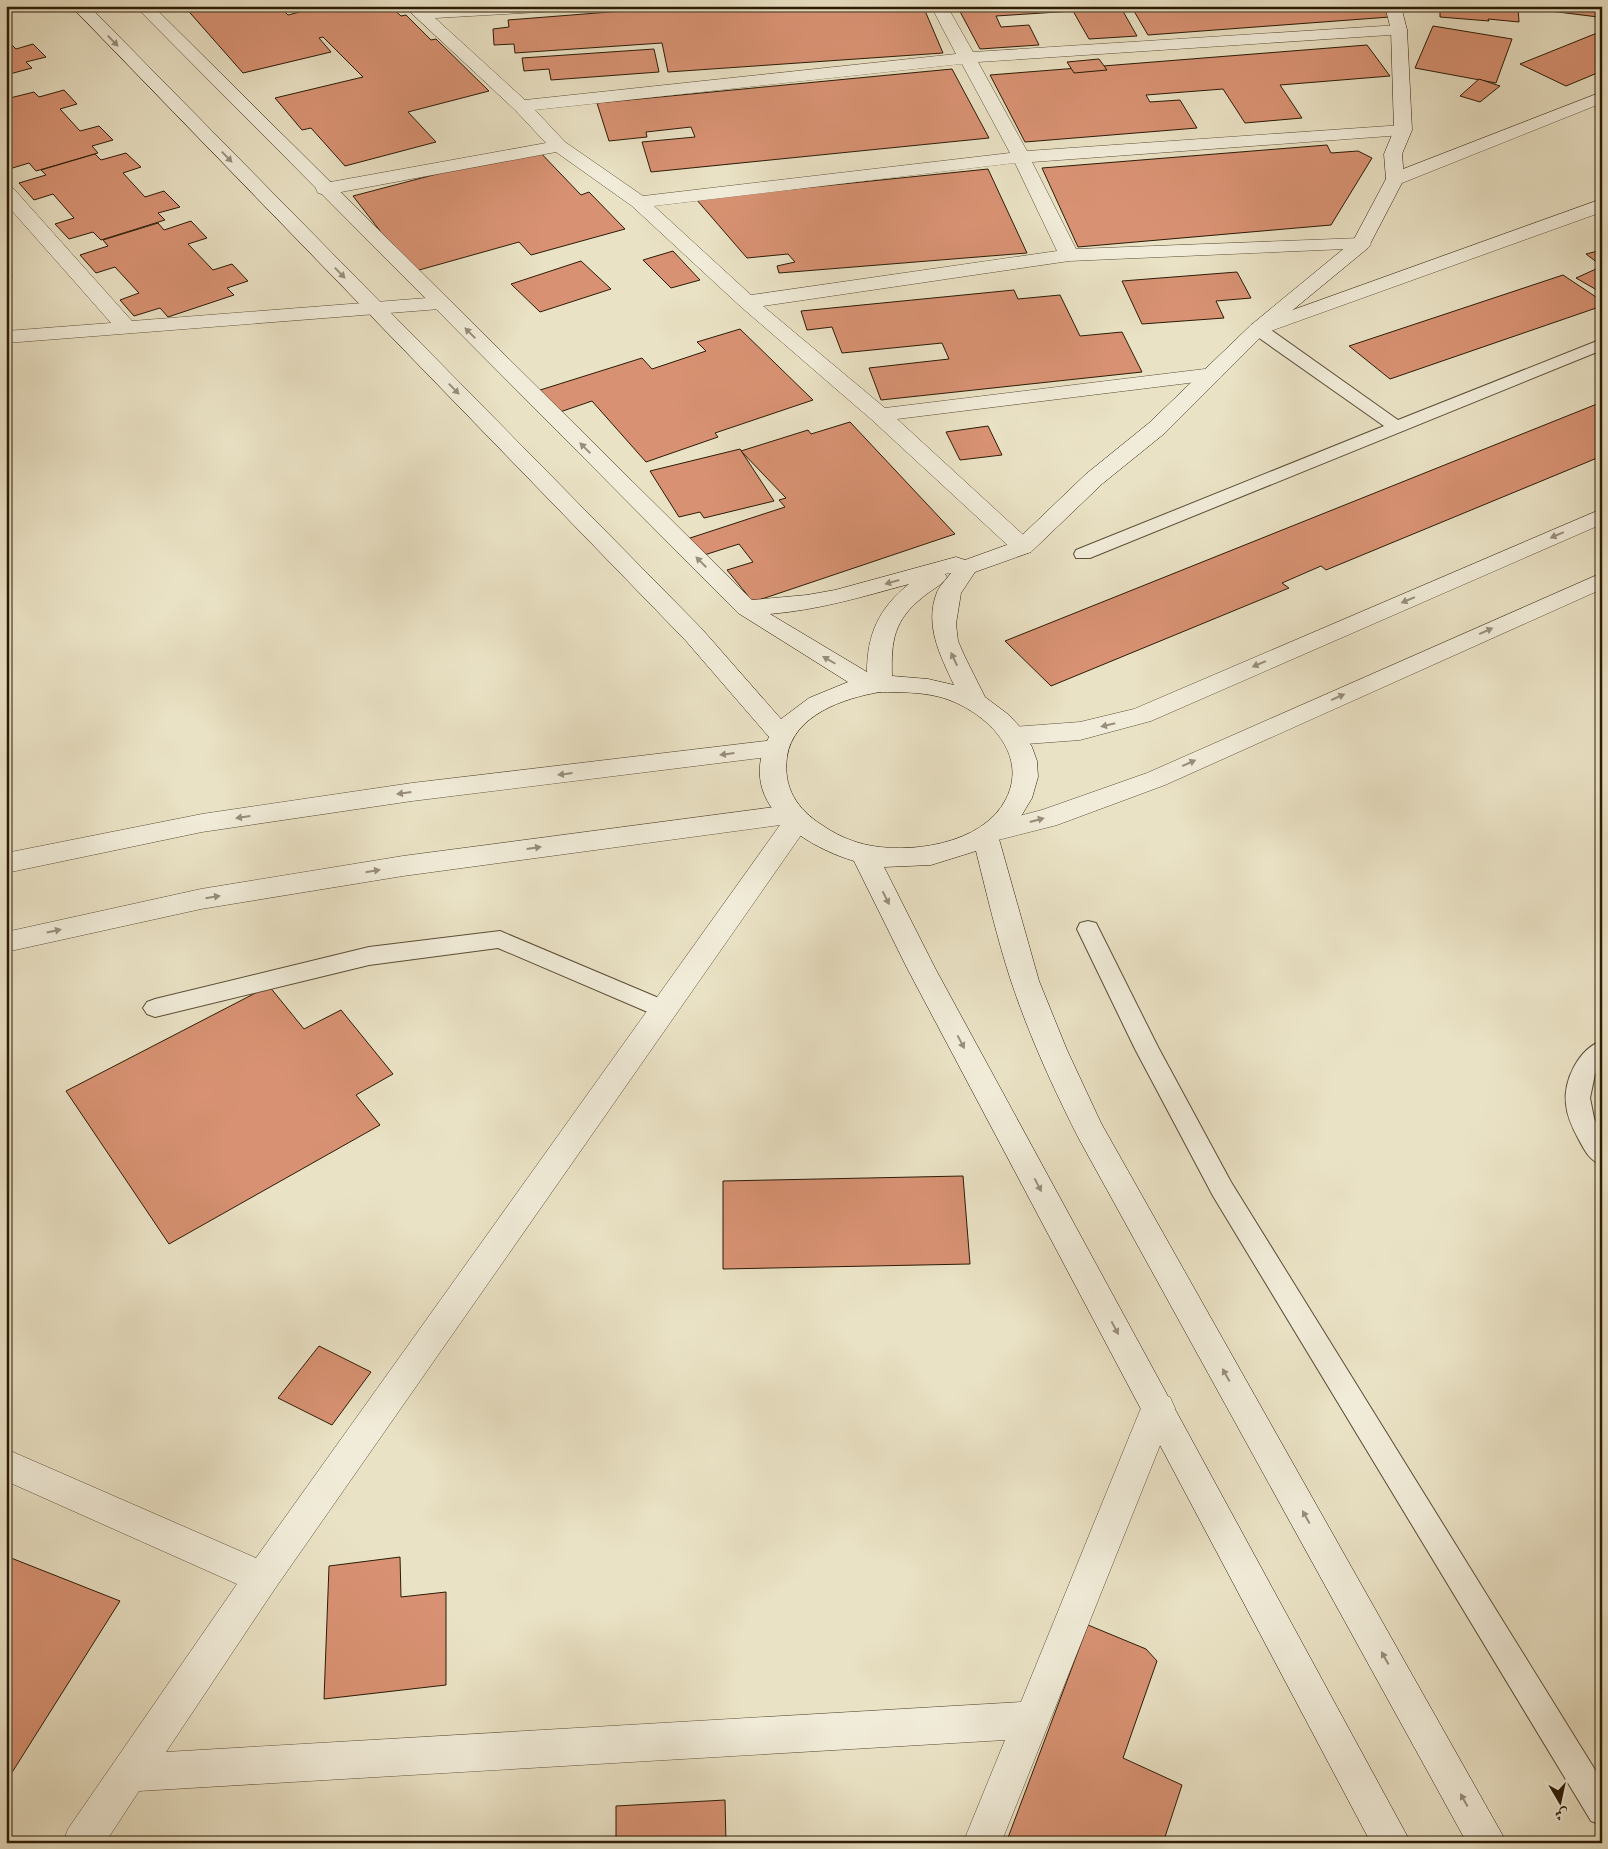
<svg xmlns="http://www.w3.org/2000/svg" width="1608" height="1849" font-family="'Libre Bodoni',Amiri,serif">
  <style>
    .building { fill: #d89273; stroke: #2b1b06 }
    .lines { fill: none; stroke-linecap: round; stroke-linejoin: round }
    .lane-casing { stroke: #5b4d36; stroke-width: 2 }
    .street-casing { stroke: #5b4d36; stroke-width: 1 }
    .secondary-casing { stroke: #2b1b06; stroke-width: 1 }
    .lane { fill: #f1ecd9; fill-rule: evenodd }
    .street { fill: #f1ecd9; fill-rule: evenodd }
    .secondary { fill: #f1ecd9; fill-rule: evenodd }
    .oneway { fill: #988e7a }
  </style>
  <rect width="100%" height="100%" fill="#eae2c5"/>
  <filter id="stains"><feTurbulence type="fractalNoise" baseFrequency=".004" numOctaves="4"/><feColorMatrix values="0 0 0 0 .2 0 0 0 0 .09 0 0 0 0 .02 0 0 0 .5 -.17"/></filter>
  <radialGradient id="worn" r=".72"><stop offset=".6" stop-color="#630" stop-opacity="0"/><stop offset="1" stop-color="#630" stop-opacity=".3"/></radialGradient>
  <g class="building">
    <polygon points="184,6 279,6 288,15 323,6 390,6 401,16 406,15 431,40 436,39 489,91 408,112 436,142 345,166 311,128 302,130 275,98 363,77 323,37 319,38 331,52 243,73"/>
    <polygon points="686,6 923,6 943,53 668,72 662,43 515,53 514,44 494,45 493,29 509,27 508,20"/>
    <polygon points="957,6 1120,6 1137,36 1089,39 1073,11 996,16 1001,27 1029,25 1039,45 980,49"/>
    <polygon points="1131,6 1381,6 1390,17 1148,35"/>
    <polygon points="1440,6 1596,6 1598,17 1518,7 1519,22 1488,19 1489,21 1440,17"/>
    <polygon points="1433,26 1512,39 1496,83 1415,68"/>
    <polygon points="1602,31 1602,71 1566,86 1520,64"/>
    <polygon points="6,39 16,49 33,44 46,57 26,62 32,68 6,75"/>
    <polygon points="1367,45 1390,76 1280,85 1302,118 1245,123 1223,89 1146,95 1150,102 1180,100 1197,128 1025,142 990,75"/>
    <polygon points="654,49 659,72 551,80 549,69 524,71 522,58"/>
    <polygon points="1099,59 1107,70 1074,73 1067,62"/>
    <polygon points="952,69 989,138 651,172 642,142 695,137 691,127 646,132 647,137 609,141 597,103"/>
    <polygon points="1479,79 1500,86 1480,102 1460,96"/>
    <polygon points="64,90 77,104 60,109 80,131 99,126 113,140 92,146 98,153 36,171 29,163 6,170 6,152 12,151 6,144 6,99 34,92 39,97"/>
    <polygon points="1327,145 1331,153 1358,151 1372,158 1331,225 1078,247 1042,168"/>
    <polygon points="536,148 581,195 589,192 625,229 531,255 519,242 412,272 353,196"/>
    <polygon points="126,153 141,167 123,173 145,197 164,191 180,207 158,213 165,220 101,240 93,232 69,239 55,224 74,218 53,194 34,200 19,183 46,175 41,170 95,154 101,160"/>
    <polygon points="988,169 1027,253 779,273 777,266 795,262 788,254 747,258 696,199"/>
    <polygon points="191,221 207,238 188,244 213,270 232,264 248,281 227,288 234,295 168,317 160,308 134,316 120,300 139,293 115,267 96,273 80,255 108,246 103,240 158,223 164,230"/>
    <polygon points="1602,250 1602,266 1586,254"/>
    <polygon points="673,251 700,280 671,288 643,260"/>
    <polygon points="581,261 611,289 540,312 511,284"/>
    <polygon points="1596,269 1602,273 1602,293 1576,278"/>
    <polygon points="1237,272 1251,298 1216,301 1224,318 1142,324 1122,281"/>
    <polygon points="12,275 6,301 6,276"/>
    <polygon points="1563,275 1602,301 1602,306 1390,379 1349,346"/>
    <polygon points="1014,290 1018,299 1060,295 1080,336 1122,332 1142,372 881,400 869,368 949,359 942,343 842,353 832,327 807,330 801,311"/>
    <polygon points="740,329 813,400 715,433 718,437 646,462 592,401 557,413 537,391 642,358 652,369 706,351 697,342"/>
    <polygon points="1602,402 1602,456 1326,570 1321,566 1282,583 1289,588 1051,686 1005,641"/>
    <polygon points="850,422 955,534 753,602 727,570 753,562 739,544 701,556 687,539 785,507 779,500 786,498 741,451 808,430 811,434"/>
    <polygon points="988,426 1002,455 960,460 946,432"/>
    <polygon points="740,449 774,501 704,518 700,512 679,517 650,471"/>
    <polygon points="269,986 304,1029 341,1010 393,1074 356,1095 380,1125 169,1244 66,1091"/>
    <polygon points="963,1176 970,1264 723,1269 723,1181"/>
    <polygon points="319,1346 371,1372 332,1425 278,1398"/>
    <polygon points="6,1556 120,1601 6,1782"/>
    <polygon points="400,1557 401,1597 446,1592 446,1685 324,1699 329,1566"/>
    <polygon points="1088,1625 1146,1649 1157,1661 1123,1758 1182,1785 1163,1843 1006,1843"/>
    <polygon points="725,1800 726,1843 616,1843 616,1806"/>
  </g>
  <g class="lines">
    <g class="lane-casing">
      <g id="lane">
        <polygon points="1258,324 1264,325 1398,420 1602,339 1602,350 1090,558 1076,558 1074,554 1076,550 1384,426 1252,333 1250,329 1252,325"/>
        <polygon points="1088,921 1096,923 1158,1047 1231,1182 1602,1781 1602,1825 1591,1821 1213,1196 1135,1049 1077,929 1080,923"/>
        <polygon points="500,931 673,1004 677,1010 673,1016 665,1019 657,1016 498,948 369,965 155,1017 147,1014 143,1008 147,1002 155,999 369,947"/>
        <path d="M1602,1041V1064L1595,1074L1590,1098L1594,1118L1602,1136V1165C1590,1161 1585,1151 1579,1140C1573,1129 1567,1117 1566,1104C1563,1081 1579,1048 1602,1041Z"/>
      </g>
    </g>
    <g class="street-casing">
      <g id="street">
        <path d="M404,6H422L425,9L566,6L558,11L435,18L525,100L956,54L931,6H947L973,52L1399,25L1405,26L1407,30L1405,34L978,62L1027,151L1403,125L1409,126L1412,130L1409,134L1403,135L1032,162L1076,249L1361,238L1368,240L1371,244L1368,248L1069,261L763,306L885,408L1213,368L1220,370L1223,374L1220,378L1213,380L897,419L1031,542L1034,547L1031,552L1023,554L1015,552L872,420L740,306L632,206L556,152L325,195L318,193L316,189L318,185L325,183L546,143L515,110ZM962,64L1010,153L643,196L565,142L535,110ZM1015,163L1057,251L751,295L654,206Z"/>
        <polygon points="1602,92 1602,103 1402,183 1388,183 1386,179 1388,175"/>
        <polygon points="6,186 13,188 132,321 440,297 447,299 450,303 447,307 440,309 6,343 6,331 111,323 6,204"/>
        <polygon points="1602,199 1602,212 1265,333 1258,335 1251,333 1248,329 1251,325"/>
        <polygon points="1602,509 1602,524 1151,721 1080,740 1013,745 1004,742 1000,736 1004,730 1013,727 1080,722 1134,709"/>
        <polygon points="1602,573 1602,589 1165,785 1057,825 990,842 981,840 977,833 981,826 1042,810 1147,773"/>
        <polygon points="775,740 784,743 788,749 784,755 412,801 202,832 6,873 6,853 202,814 412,783"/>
        <polygon points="790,805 799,807 803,813 806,814 810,821 806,828 274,1590 166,1752 1021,1702 1141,1408 1146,1397 1158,1393 1170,1397 1175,1408 1001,1843 963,1843 1005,1740 139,1791 105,1843 63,1843 68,1829 237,1584 6,1481 6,1449 256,1558 780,825 403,876 201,909 6,952 6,932 201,889 403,856"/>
      </g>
    </g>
    <g class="secondary-casing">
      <path id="secondary" d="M71,6H89L702,629L781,719L809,698L848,682L738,613L135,6H153L752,600L807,595L835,590L956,557L965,560L1015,542L1086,474L1149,423L1251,325L1353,241L1386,179L1384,154L1394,130L1391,30L1385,6H1401L1407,30L1412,130L1402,154L1404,179L1368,248L1265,333L1165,433L1102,484L1031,552L975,572L961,593L956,624L958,641L965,657L985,697L1009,715L1020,727L1032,747L1037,761L1038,777L1032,798L1017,823L999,839L1039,981L1067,1050L1101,1123L1507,1843H1467L1079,1139C1053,1088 1029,1035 1011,981C997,938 987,895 976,851L931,865L884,867L935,968L1411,1843H1371L907,968L854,861C801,845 735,801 769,737L686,641ZM951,573C947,579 940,585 937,592C924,625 940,655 954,685L928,679L892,676C891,640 894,620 923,597C931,590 941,586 947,577L945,574ZM909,584C879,608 867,634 867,672L770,614C818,610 862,597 909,584ZM880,692C900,692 921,692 940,697C983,709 1030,752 1006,799C983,845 907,855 863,844C848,840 835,834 822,825C797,809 783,788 787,757C793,715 844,698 880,692Z"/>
    </g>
    <use href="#lane" class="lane"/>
    <use href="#street" class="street"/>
    <use href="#secondary" class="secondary"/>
  </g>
  <defs><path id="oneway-solid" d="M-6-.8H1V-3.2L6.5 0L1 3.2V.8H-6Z" transform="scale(1.25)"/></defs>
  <g class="oneway">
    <use href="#oneway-solid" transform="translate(113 41) rotate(46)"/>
    <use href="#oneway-solid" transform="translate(227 157) rotate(46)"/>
    <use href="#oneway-solid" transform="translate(340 273) rotate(46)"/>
    <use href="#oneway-solid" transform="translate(470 333) rotate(-135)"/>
    <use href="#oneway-solid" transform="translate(454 389) rotate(46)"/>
    <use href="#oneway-solid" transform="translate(585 448) rotate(-135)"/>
    <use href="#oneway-solid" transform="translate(1557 535) rotate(157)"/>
    <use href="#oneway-solid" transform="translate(701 562) rotate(-135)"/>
    <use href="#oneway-solid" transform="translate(892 582) rotate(164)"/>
    <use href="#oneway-solid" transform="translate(1408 600) rotate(157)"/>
    <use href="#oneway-solid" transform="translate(1486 631) rotate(-24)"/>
    <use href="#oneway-solid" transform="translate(954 659) rotate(-115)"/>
    <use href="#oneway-solid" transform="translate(829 660) rotate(-150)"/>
    <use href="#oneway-solid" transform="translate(1259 664) rotate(157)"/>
    <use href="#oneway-solid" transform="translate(1338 697) rotate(-24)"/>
    <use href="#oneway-solid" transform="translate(1108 725) rotate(167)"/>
    <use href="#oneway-solid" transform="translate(727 754) rotate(173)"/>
    <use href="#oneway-solid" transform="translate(1189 763) rotate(-24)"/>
    <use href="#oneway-solid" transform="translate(565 774) rotate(173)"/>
    <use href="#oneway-solid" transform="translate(404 793) rotate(172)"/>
    <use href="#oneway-solid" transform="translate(243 817) rotate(172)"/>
    <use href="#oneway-solid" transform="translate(1037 820) rotate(-15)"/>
    <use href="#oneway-solid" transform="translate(534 848) rotate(-8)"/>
    <use href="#oneway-solid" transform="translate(373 871) rotate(-9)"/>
    <use href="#oneway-solid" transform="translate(213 897) rotate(-9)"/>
    <use href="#oneway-solid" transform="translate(886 898) rotate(63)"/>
    <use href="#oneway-solid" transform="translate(54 931) rotate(-12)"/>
    <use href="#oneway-solid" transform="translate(961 1042) rotate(62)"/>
    <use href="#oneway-solid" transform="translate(1038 1185) rotate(62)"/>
    <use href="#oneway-solid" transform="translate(1115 1328) rotate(62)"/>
    <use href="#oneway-solid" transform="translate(1226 1375) rotate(-119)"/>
    <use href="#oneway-solid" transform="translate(1306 1517) rotate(-119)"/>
    <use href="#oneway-solid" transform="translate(1385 1658) rotate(-119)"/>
    <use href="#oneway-solid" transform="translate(1464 1800) rotate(-119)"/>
  </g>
  <rect width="1608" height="1849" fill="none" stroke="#eae2c5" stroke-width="25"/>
  <rect x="8" y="8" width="1593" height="1834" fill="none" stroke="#2b1b06" stroke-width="2.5"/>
  <rect x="12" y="12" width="1583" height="1824" fill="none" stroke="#2b1b06"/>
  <g transform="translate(1560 1802) rotate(171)" stroke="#f1ecd9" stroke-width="4" paint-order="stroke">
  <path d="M0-4L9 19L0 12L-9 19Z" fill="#2b1b06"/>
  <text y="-8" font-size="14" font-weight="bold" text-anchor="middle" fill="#2b1b06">ش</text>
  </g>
  <rect width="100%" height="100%" filter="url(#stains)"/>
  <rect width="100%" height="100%" fill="url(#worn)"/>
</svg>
